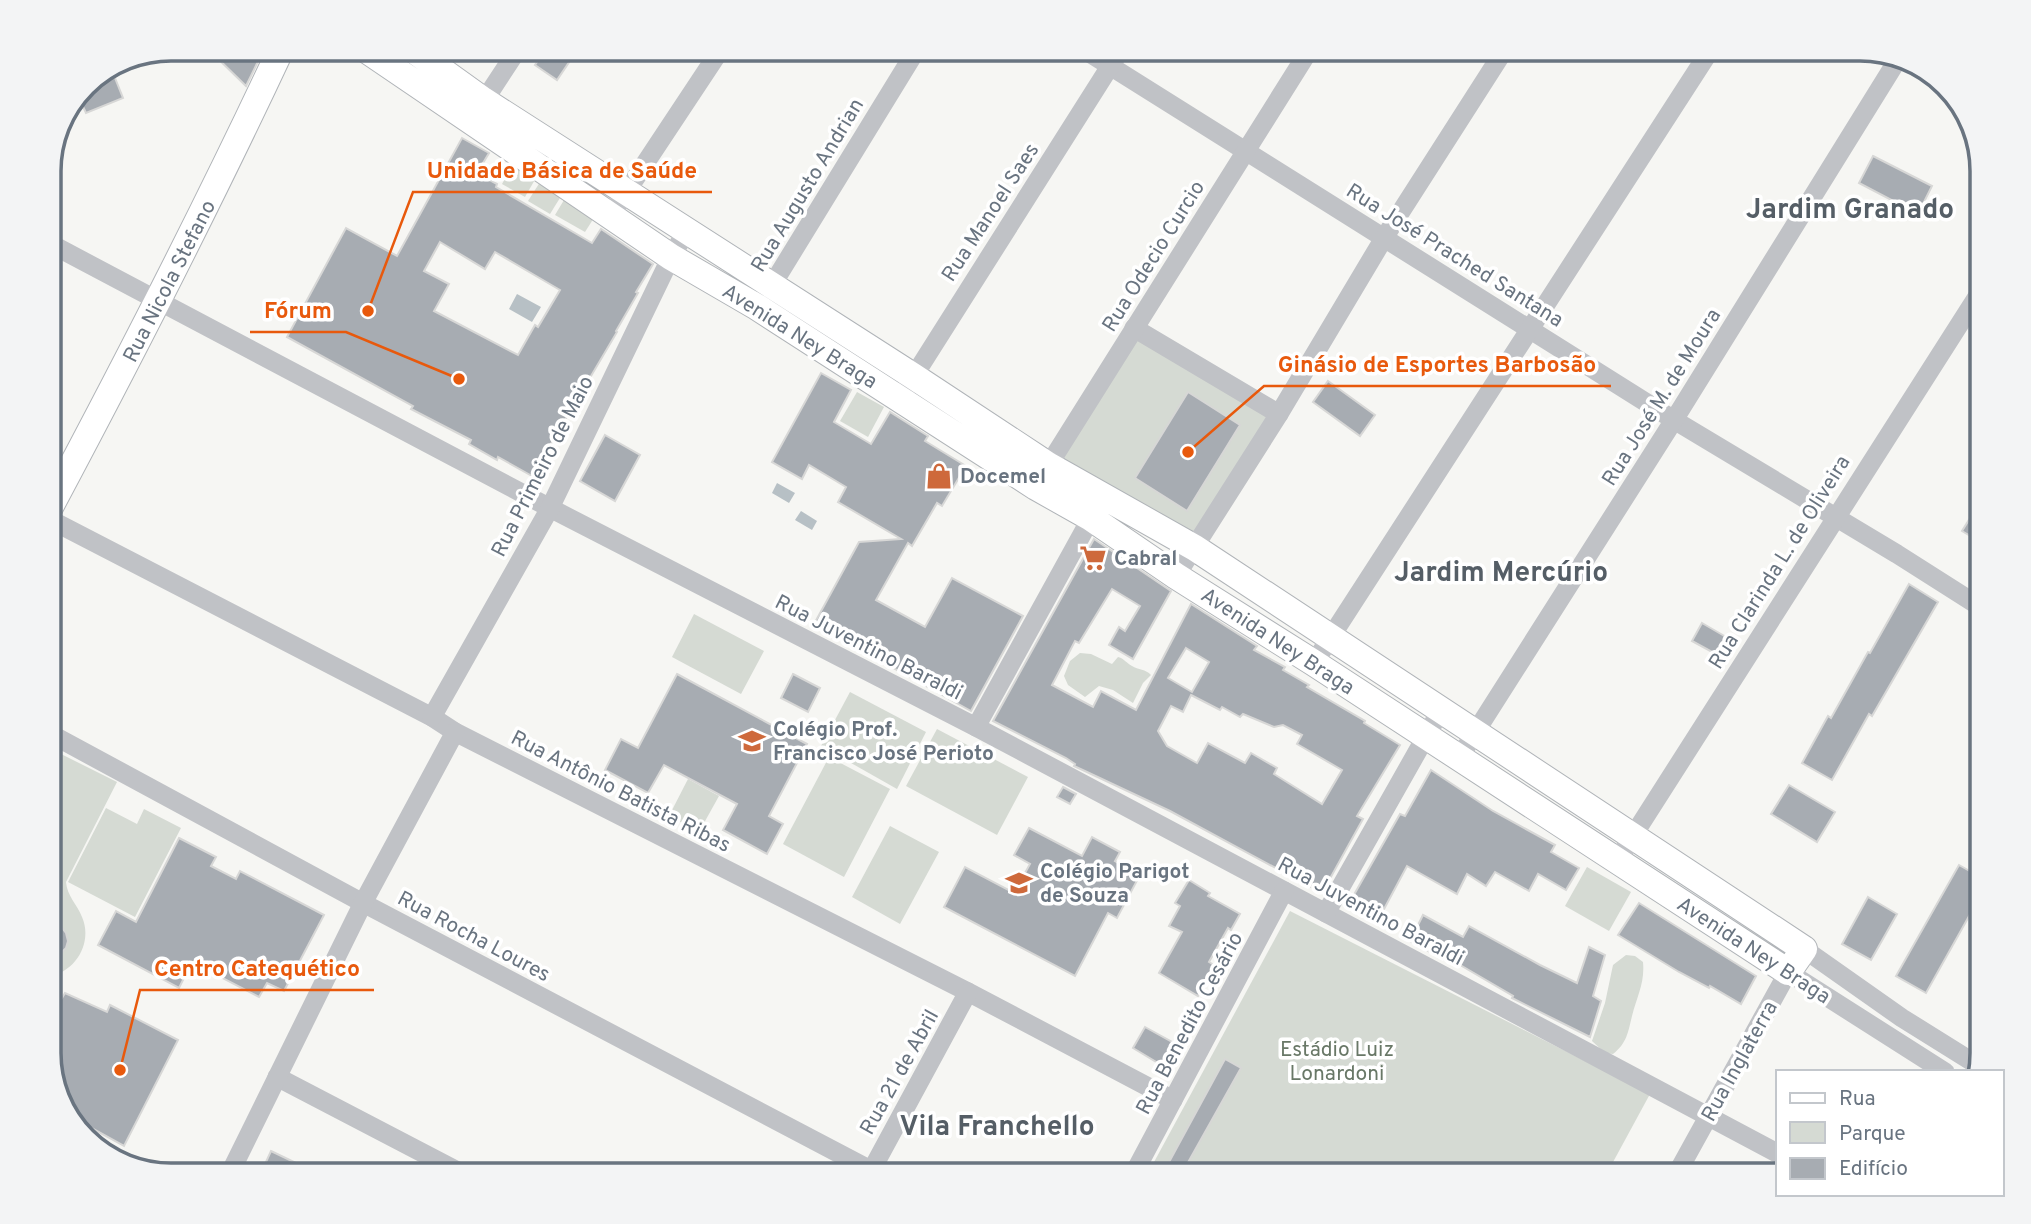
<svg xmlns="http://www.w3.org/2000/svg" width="2031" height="1224" font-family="Overpass,sans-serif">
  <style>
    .green { fill: #d5dad3 }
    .water { fill: #b7c0c5 }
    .building { fill: #a7acb2; stroke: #d7d7d6; stroke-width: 2; fill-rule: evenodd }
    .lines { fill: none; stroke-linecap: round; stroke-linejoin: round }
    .secondary-casing { stroke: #b0b4b8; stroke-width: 28 }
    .street { stroke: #c0c2c6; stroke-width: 19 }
    .secondary { stroke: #fff; stroke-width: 26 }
    .labels { text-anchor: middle; stroke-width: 7; stroke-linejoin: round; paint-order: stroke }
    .street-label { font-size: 21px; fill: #697480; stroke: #fff }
    .poi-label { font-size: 21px; font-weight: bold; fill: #697480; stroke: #fff; text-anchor: start }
    .park-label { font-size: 21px; fill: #697867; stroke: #fff }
    .district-label { font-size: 28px; font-weight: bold; fill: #555e66; stroke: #fff }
    .rim { fill: none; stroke: #697480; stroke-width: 3.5 }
    .leader { fill: none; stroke: #e8590c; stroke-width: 2.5 }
    .callout-dot { fill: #e8590c; stroke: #fff; stroke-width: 2.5 }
    .callout-label { font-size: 23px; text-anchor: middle; font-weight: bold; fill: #e8590c; stroke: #fff; stroke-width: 7; stroke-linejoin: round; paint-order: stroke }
  </style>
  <rect width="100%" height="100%" fill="#f6f6f3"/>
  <g class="green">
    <polygon points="514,163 537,176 525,197 502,184"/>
    <polygon points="542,179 563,193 550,214 528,201"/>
    <polygon points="567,195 597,213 585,232 555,215"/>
    <polygon points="1135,333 1273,416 1194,544 1056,463"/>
    <polygon points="857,392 884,407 868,437 840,421"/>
    <polygon points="694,614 764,651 741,694 672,657"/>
    <path d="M1080,653L1091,654L1112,664L1118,657C1125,659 1126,663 1132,666C1138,670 1146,669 1151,675L1143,683L1133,703L1113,690L1099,686L1085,697L1068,685L1064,676L1070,661Z"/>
    <polygon points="850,692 926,732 897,789 821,746"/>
    <polygon points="937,729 1028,777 997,835 906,786"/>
    <path d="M49,748L117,782L66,882C67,896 77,904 82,917C93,942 76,972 49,976Z"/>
    <polygon points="829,757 890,789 844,877 783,844"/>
    <polygon points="688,779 719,796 699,832 669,816"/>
    <polygon points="106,808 137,824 144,809 181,828 135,917 68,882"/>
    <polygon points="890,826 939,852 900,924 852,897"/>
    <polygon points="1587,867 1631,892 1609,931 1565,906"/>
    <polygon points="1290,911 1650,1094 1606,1175 1147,1175"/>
    <path d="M1626,955L1635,956L1643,962C1645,983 1637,996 1632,1016C1628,1032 1627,1043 1613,1054L1605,1053L1592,1041L1605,1003L1613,965Z"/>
  </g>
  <g class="water">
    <polygon points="517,294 541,307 532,322 509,309"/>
    <polygon points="777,483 795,493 789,503 772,493"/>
    <polygon points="801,511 817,521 812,530 795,520"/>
  </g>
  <g class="building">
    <polygon points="208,49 264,49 246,86"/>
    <polygon points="546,49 578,49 557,80 535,65"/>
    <polygon points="111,68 123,98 86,113 79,98 85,85"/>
    <path d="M462,138L489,153L477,173L497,184L496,187L592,243L601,229L653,264L636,292L638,293L616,331L617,332L532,476L498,457L497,460L469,444L471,440L411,409L413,406L287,337L346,228L397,256ZM440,242L485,269L495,252L560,290L538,327L535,325L518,355L434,311L449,284L424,271Z"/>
    <polygon points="1873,156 1932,186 1918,214 1859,183"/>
    <polygon points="821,373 851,390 834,422 871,444 890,412 928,436 925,441 966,466 942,506 937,503 912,546 908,543 876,600 925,627 952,578 1023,616 971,711 814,624 859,542 901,539 838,502 846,487 809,465 802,479 772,462"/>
    <polygon points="1328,381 1375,415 1360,436 1313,402"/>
    <polygon points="1188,392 1240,425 1187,511 1135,478"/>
    <polygon points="605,435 640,455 615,501 580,481"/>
    <polygon points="1982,499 1982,543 1962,531"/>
    <path d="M1094,539L1171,591L1133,659L1109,645L1119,627L1125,631L1140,606L1112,589L1079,643L1075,641L1052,685L1093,707L1101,691L1136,710L1191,604L1257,646L1254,650L1285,667L1283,670L1309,685L1307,687L1365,721L1364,723L1400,745L1357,816L1363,819L1322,893L1170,811L1087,772L1074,766L1075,764L1066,758L993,721ZM1186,648L1209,662L1192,692L1168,678ZM1191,695L1220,710L1222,707L1240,717L1243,714L1274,727L1283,725L1302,735L1297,744L1342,770L1322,804L1274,774L1277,768L1251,753L1245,763L1208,743L1197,763L1167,746L1158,731L1171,706L1183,712Z"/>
    <polygon points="1909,584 1938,602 1872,716 1869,714 1832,780 1802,763 1828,716 1831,718 1868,652 1870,653"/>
    <polygon points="1702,623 1733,641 1723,658 1692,641"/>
    <polygon points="677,674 807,744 769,816 783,824 767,854 723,830 737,804 664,765 648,793 605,770 621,739 638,748"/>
    <polygon points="793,674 820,688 808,712 781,698"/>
    <polygon points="1431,770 1493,811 1555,845 1551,852 1579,868 1566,890 1538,874 1529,891 1495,872 1486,886 1467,874 1457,894 1407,866 1376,924 1347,907 1400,814 1405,816"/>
    <polygon points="1789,785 1835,812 1817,842 1771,814"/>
    <polygon points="1063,787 1076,794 1070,804 1057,797"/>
    <polygon points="1029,828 1082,856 1092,837 1120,852 1115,861 1140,875 1117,918 1108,913 1075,976 944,907 965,867 1014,893 1030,864 1014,855"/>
    <polygon points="179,838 216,857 211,866 236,879 240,871 324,915 284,991 267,983 259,997 192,962 179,988 98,945 116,911 136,922"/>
    <polygon points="1959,865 1982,878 1982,893 1926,993 1896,976"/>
    <polygon points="1189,880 1210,893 1208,896 1240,914 1231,930 1228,928 1209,962 1214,965 1198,996 1159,973 1182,932 1169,926 1180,906 1175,903"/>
    <polygon points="1868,897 1897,914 1871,960 1842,944"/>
    <polygon points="1639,903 1756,976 1741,1004 1710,986 1709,988 1679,972 1618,935"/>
    <polygon points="49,911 66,933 68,941 66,948 49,965"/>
    <polygon points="1423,915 1463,937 1469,926 1540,965 1577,983 1589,947 1605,955 1593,996 1601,1001 1590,1037 1512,998 1513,996 1443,955 1441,958 1410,941"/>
    <polygon points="49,992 62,998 65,993 107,1012 110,1005 178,1040 124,1146 66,1114 49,1060"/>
    <polygon points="1145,1027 1181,1047 1168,1069 1133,1048"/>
    <polygon points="1225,1059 1241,1068 1181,1175 1162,1175"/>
    <polygon points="271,1151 296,1163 290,1175 260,1175"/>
  </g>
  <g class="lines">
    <g class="secondary-casing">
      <g id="secondary">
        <polyline points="365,49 671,257 757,307 1036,487 1091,518 1176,576 1314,663 1788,972 1804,949 1195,548 1048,465 913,376 483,100 412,49"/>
        <path d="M49,509C130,357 208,205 281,49"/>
      </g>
    </g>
    <g class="street">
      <polyline points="1083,49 1674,420 1897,554 1982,608"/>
      <polyline points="478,110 518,49"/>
      <polyline points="611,215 721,49"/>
      <polyline points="49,243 550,508 976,727 1777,1153"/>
      <polyline points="766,295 917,49"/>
      <polyline points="1134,328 1279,414"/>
      <polyline points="907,387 1121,49"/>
      <polyline points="1043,474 1310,49"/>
      <polyline points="49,519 432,717 455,732 968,992 1173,1100"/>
      <polyline points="1176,576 1279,414 1384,238 1505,49"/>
      <polyline points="1314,663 1711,49"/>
      <polyline points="432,717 550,508 671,257 686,232"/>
      <polyline points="976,727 1091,518 1098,508"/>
      <polyline points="49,733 363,903 880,1175"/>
      <polyline points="1459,758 1674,420 1898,59"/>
      <polyline points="1617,861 1982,289"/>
      <polyline points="1326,913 1442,708"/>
      <polyline points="1804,949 1902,1018 1979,1066"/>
      <polyline points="277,1077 465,1175"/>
      <polyline points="109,1158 111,1159"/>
      <polyline points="229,1175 363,903 455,732"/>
      <polyline points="869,1175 968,992"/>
      <polyline points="1133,1175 1284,891"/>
      <polyline points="1676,1175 1788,972 1945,1072"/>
    </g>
    <use href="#secondary" class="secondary"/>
  </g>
  <defs>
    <g id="shop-bare" transform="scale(2.1)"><path d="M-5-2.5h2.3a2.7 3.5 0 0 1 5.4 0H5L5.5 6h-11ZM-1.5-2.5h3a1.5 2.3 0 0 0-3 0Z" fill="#ce693b" stroke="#fff" stroke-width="2.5" paint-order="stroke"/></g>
    <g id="supermarket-bare" transform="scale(2.1)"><path d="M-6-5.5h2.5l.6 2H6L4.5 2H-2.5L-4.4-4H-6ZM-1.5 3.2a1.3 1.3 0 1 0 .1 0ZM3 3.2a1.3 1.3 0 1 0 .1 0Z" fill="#ce693b" stroke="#fff" stroke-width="2.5" paint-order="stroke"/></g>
    <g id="school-bare" transform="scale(2.1)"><path d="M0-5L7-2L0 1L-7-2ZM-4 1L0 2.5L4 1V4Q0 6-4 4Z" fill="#ce693b" stroke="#fff" stroke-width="2.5" paint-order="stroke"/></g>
  </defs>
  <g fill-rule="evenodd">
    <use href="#shop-bare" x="939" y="476"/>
    <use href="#supermarket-bare" x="1093" y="558"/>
    <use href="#school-bare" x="752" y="741"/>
    <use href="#school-bare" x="1019" y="883"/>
  </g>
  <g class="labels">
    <g class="street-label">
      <text transform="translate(807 185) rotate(-59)" y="7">Rua Augusto Andrian</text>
      <text transform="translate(990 212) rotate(-57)" y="7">Rua Manoel Saes</text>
      <text transform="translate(1455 255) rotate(32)" y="7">Rua José Prached Santana</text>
      <text transform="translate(1153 256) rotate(-58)" y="7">Rua Odecio Curcio</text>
      <text transform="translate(169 281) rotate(-63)" y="7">Rua Nicola Stefano</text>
      <text transform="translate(800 336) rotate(32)" y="7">Avenida Ney Braga</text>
      <text transform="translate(1661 397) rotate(-58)" y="7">Rua José M. de Moura</text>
      <text transform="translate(542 466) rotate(-63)" y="7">Rua Primeiro de Maio</text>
      <text transform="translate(1779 562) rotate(-58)" y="7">Rua Clarinda L. de Oliveira</text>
      <text transform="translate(1278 641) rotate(33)" y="7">Avenida Ney Braga</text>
      <text transform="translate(869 647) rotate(27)" y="7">Rua Juventino Baraldi</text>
      <text transform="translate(621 791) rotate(27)" y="7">Rua Antônio Batista Ribas</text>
      <text transform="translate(1371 911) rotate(28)" y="7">Rua Juventino Baraldi</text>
      <text transform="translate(474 936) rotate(28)" y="7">Rua Rocha Loures</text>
      <text transform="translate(1754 950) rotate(33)" y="7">Avenida Ney Braga</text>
      <text transform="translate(1189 1023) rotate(-62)" y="7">Rua Benedito Cesário</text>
      <text transform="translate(1739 1061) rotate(-61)" y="7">Rua Inglaterra</text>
      <text transform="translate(899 1072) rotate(-61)" y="7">Rua 21 de Abril</text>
    </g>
    <g class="poi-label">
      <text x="960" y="483">Docemel</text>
      <text x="1114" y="565">Cabral</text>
      <text x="773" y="736">Colégio Prof.<tspan x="773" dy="24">Francisco José Perioto</tspan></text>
      <text x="1040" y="878">Colégio Parigot<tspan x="1040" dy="24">de Souza</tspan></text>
    </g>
    <g class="park-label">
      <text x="1337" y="1056">Estádio Luiz<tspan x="1337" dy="24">Lonardoni</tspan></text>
    </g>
    <g class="district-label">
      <text x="1850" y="218">Jardim Granado</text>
      <text x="1501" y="581">Jardim Mercúrio</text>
      <text x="997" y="1135">Vila Franchello</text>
    </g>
  </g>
  <path d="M0 0H2031V1224H0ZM171 61H1860A110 110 0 0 1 1970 171V1053A110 110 0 0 1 1860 1163H171A110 110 0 0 1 61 1053V171A110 110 0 0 1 171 61Z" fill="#f3f4f5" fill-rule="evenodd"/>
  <path class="rim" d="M171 61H1860A110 110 0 0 1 1970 171V1053A110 110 0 0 1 1860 1163H171A110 110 0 0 1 61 1053V171A110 110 0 0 1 171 61Z"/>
  <path class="leader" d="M368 311L413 192H712M459 379L346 332H250M1188 452L1264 386H1611M120 1070L140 990H374"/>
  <g class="callout-dot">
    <circle cx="368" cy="311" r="7"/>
    <circle cx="459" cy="379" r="7"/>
    <circle cx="1188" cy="452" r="7"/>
    <circle cx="120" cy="1070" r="7"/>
  </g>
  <g class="callout-label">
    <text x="562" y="178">Unidade Básica de Saúde</text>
    <text x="298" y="318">Fórum</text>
    <text x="1437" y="372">Ginásio de Esportes Barbosão</text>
    <text x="257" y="976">Centro Catequético</text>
  </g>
  <rect x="1776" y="1070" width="228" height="126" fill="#ffffff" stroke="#c3c7cc" stroke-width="2"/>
  <rect x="1790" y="1093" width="35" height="10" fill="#ffffff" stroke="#c3c7cc" stroke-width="2"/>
  <text x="1839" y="1105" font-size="21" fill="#697480">Rua</text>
  <rect x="1790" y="1122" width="35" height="21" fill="#d5dad3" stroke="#c3c7cc" stroke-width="2"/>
  <text x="1839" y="1140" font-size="21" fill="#697480">Parque</text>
  <rect x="1790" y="1158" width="35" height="21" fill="#a7acb2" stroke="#c3c7cc" stroke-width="2"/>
  <text x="1839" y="1175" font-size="21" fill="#697480">Edifício</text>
</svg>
